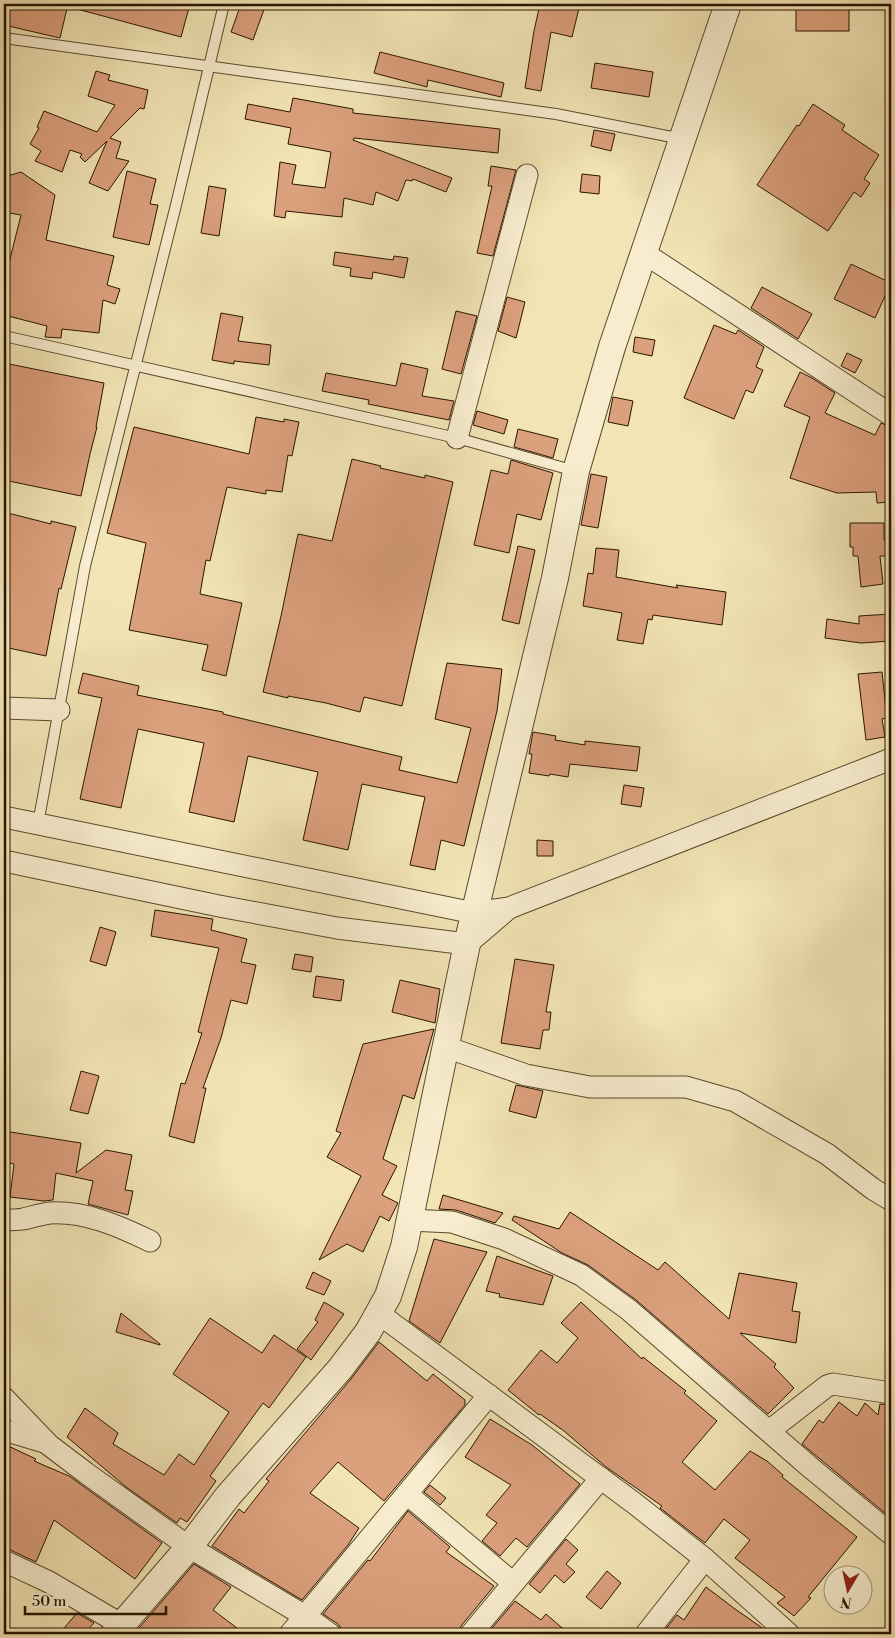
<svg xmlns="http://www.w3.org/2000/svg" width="895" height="1638" font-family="'Libre Bodoni',serif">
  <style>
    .building { fill: #dba07c; stroke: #291500 }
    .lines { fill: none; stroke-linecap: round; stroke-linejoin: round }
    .service-casing { stroke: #5b492d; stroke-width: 12 }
    .minor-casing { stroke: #5b492d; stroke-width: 23 }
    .tertiary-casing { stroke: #5b492d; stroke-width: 28 }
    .service { stroke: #f7edce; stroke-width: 10 }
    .minor { stroke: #f7edce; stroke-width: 21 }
    .tertiary { stroke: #f7edce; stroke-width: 26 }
  </style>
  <rect width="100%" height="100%" fill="#f2e4b4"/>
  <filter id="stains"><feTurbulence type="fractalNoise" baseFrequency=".004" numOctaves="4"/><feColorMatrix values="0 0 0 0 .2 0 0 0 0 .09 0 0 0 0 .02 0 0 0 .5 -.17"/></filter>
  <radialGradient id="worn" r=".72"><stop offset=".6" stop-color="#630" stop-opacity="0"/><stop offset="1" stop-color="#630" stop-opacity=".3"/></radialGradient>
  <g class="building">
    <polygon points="4,4 68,4 60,38 4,25"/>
    <polygon points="78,4 190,4 181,37 77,9"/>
    <polygon points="241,4 266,4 253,40 231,32"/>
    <polygon points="540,4 580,4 572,37 551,32 541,91 525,88 534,31"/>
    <rect x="796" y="4" width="53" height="27"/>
    <polygon points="380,52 504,83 501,97 428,80 427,87 374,73"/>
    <polygon points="595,63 653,72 649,97 591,88"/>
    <polygon points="96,71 110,75 108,80 148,90 144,109 140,108 110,138 121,142 116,158 129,161 108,191 89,183 107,141 85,162 80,157 82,154 70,150 62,172 35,161 41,151 30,144 39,128 37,127 44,111 97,132 115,105 88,96"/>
    <polygon points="293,98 353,109 353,113 500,129 498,153 354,138 353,140 452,178 446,192 413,179 412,181 406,180 398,201 376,192 373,205 344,198 342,217 286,211 285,218 274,216 280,162 296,165 292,184 325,188 331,152 288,144 291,128 245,119 248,104 290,112"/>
    <polygon points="813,104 845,125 842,130 879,155 864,179 870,183 861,197 854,192 828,231 757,185 797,125 799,126"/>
    <polygon points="594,130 615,134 611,151 591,146"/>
    <polygon points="491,166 516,170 493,256 477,253 492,186 488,186"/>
    <polygon points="127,171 156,179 150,204 158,205 149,245 113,237"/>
    <polygon points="21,172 55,195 46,240 114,256 107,285 120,289 115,304 103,300 99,333 62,329 61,338 45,337 47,326 4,315 4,283 21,215 4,212 4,177"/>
    <polygon points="582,174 600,176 599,194 580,192"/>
    <polygon points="209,186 226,189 219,236 201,233"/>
    <polygon points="335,252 393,260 394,256 408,258 404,278 373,272 372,279 350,276 351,268 333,265"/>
    <polygon points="851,264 891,283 875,318 834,299"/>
    <polygon points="762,287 812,314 798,339 751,308"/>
    <polygon points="507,297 525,302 516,338 498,331"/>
    <polygon points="456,311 477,316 461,374 442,369"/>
    <polygon points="221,313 243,317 238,341 271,345 269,365 234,361 234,364 212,360"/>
    <polygon points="714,325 736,334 738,330 764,347 756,367 763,370 753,393 746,390 734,419 684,398"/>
    <polygon points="635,337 655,340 652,356 633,352"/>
    <polygon points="847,353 862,360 855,373 841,366"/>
    <polygon points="4,363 104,383 96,427 97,427 90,454 81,496 4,480"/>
    <polygon points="401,363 428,369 422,396 454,401 449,420 368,404 369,400 322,391 326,373 396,386"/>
    <polygon points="800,372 812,378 835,393 825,413 875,435 881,423 891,427 891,502 877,503 876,492 837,493 790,478 810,417 784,406"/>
    <polygon points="613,397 633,401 628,426 608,422"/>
    <polygon points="477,411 508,420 504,434 473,425"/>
    <polygon points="256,417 284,422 284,419 299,422 292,456 288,455 282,492 266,490 266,494 227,487 210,561 206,560 200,594 242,603 226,676 202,670 208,645 129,630 146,543 107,533 134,427 249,454"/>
    <polygon points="518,429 558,439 553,458 514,447"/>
    <polygon points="352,459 381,466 380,468 425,478 425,475 453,482 402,706 364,697 360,712 326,703 288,696 288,698 263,692 281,616 298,534 332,541"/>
    <polygon points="511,460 553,473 541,520 517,514 509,553 474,545 491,470 508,474"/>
    <polygon points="591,474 607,477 598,528 581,525"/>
    <polygon points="4,512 51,524 51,521 76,527 61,589 59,588 46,656 4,647"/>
    <polygon points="850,523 884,523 884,540 887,540 887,556 880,556 883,584 861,587 858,556 853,556 853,547 850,547"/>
    <polygon points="518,546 535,550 519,624 502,620"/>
    <polygon points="596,548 619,550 616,577 678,588 676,585 726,592 722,625 653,615 652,620 648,619 643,644 617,640 622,613 583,606 588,573 593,574"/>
    <polygon points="891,614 891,641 861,643 825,638 827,619 859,624 859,616"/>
    <polygon points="447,663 502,669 497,711 464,846 441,840 435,870 410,865 425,797 362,784 348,850 303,840 318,772 248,756 234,822 189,812 204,743 138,729 121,808 80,799 102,698 78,693 83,673 139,686 137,695 223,712 223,714 402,757 399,770 457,783 471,728 435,719"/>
    <polygon points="882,672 887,718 882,719 885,737 866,740 858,674"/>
    <polygon points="533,732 556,736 555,740 585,745 585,741 640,747 637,771 570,764 568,777 550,774 549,776 529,773 532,754 529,754"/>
    <polygon points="624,785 644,788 641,807 621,804"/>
    <polygon points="537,840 553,841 553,856 537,856"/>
    <polygon points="155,910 213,919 211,930 247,939 241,962 256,965 247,1004 231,1000 221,1038 203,1088 206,1088 194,1143 169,1136 181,1083 185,1084 202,1033 198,1032 219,948 151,936"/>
    <polygon points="100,927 116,932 106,966 90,961"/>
    <polygon points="295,954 313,957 311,972 292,969"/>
    <polygon points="515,959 554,965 546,1012 551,1012 549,1030 543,1030 540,1049 501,1043"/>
    <polygon points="316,976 344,980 341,1001 313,997"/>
    <polygon points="400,980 440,989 435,1023 392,1012"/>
    <polygon points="434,1029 414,1099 403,1095 383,1159 397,1166 382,1195 398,1203 389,1221 380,1216 363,1252 347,1244 319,1260 361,1176 327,1157 341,1133 336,1131 363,1044"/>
    <polygon points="81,1071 99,1076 88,1114 70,1110"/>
    <polygon points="516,1085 543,1091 536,1118 509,1111"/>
    <polygon points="4,1131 81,1143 76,1173 106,1150 132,1155 125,1190 133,1191 128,1215 88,1204 93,1181 56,1173 53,1200 44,1201 10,1197 14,1164 4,1162"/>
    <polygon points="443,1195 503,1213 495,1223 456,1210 439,1209"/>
    <polygon points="570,1212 658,1270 665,1262 729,1319 739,1273 797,1283 792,1311 800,1312 796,1343 740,1333 776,1364 774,1367 794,1388 768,1414 636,1300 588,1265 562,1253 512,1220 514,1216 559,1229"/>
    <polygon points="434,1239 487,1252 440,1343 409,1321"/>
    <polygon points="497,1256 553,1276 543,1305 499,1297 500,1294 486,1291"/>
    <polygon points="313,1272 331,1281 324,1295 306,1288"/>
    <polygon points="324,1302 344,1314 311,1360 297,1349 318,1322 315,1320"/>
    <polygon points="581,1302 642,1359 643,1357 686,1391 684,1393 717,1421 682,1462 715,1490 750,1451 767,1461 783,1475 782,1477 857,1537 808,1597 811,1598 794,1616 777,1603 785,1597 735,1558 750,1540 724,1519 705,1543 660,1508 662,1506 606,1467 564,1431 540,1414 539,1415 508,1390 541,1350 557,1363 578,1338 561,1323"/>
    <polygon points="121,1313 160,1344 160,1345 116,1332"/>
    <polygon points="210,1318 262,1353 274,1335 306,1357 269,1408 263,1403 210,1476 216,1481 187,1522 180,1518 177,1523 126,1487 67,1437 85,1408 118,1433 113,1444 164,1475 179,1454 194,1465 229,1412 173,1374"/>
    <polygon points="379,1342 427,1381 433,1374 465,1400 465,1405 384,1501 338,1462 310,1493 359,1528 348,1545 302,1600 212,1546 239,1509 244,1513 269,1481 266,1479 351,1379"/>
    <polygon points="839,1402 857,1416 865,1403 878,1415 880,1404 891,1405 891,1518 802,1444 819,1420 823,1423"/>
    <polygon points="490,1419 532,1445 580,1484 527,1547 516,1538 500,1556 482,1541 497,1523 486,1515 511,1485 465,1457"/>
    <polygon points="4,1444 36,1459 34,1461 69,1476 162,1543 135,1579 54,1520 36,1562 4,1547"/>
    <polygon points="430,1485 446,1498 440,1505 424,1492"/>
    <polygon points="408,1511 450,1547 446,1552 494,1586 461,1626 459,1634 342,1634 341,1628 338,1624 323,1614 368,1560 370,1561"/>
    <polygon points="566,1539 578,1550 566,1564 575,1572 564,1583 555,1575 540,1593 529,1584"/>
    <polygon points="194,1564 231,1587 213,1610 245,1634 134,1634"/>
    <polygon points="607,1571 621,1583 601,1609 586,1597"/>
    <polygon points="706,1587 735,1609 771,1634 670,1634 664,1631 677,1615 684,1620"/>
    <polygon points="515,1601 541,1620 546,1614 569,1634 487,1634"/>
    <polygon points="77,1613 94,1623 84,1634 59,1634"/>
  </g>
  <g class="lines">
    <g class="service-casing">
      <g id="service">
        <polyline points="4,38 556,114 682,139"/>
        <polyline points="4,336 457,438 575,471"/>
        <polyline points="38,824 85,566 176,205 224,4"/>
      </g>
    </g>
    <g class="minor-casing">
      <g id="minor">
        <polyline points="644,253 891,415"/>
        <polyline points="457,438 527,175"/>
        <polyline points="4,708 59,710"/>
        <polyline points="4,817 474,913 509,908 891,759"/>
        <polyline points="4,861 219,906 337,928 467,944 509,908"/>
        <polyline points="446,1047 526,1075 590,1087 686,1087 735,1101 827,1154 873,1189 891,1200"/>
        <path d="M4,1220C10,1220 17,1220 23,1219C32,1217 41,1214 50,1213C85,1211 119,1226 150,1241"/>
        <polyline points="409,1220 452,1222 504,1239 581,1275 629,1310 811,1468 891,1534"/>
        <polyline points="378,1313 634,1503 705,1559 789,1634"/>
        <polyline points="4,1398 49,1445 86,1473 189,1547 305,1616 330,1634"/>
        <polyline points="4,1430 44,1442"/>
        <polyline points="769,1431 827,1386 833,1384 891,1393"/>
        <polyline points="407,1494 513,1583"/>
        <polyline points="4,1561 49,1582 122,1625"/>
        <polyline points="290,1634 489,1395"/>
        <polyline points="471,1634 601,1478"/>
        <polyline points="646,1634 705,1559"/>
      </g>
    </g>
    <g class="tertiary-casing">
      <polyline id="tertiary" points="114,1634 189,1547 228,1496 340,1369 368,1332 388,1296 404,1247 467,944 555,578 576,471 612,347 728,4"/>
    </g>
    <use href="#service" class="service"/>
    <use href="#minor" class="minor"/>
    <use href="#tertiary" class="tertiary"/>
  </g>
  <rect width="895" height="1638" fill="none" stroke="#f2e4b4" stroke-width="20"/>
  <rect x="5" y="5" width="885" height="1628" fill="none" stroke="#291500" stroke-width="2.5"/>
  <rect x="10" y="10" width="875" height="1618" fill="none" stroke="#291500"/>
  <g transform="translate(848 1590) rotate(189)"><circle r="24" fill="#f7edce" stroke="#a5977c"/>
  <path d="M0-4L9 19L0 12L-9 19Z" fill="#8f2418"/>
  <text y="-8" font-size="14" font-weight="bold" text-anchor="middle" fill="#291500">N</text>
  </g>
  <path d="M25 1606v8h141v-8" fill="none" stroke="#291500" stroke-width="2.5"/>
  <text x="32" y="1606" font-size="15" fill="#291500" stroke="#f7edce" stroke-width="4" paint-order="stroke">50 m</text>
  <rect width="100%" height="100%" filter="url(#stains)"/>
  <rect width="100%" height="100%" fill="url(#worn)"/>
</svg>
